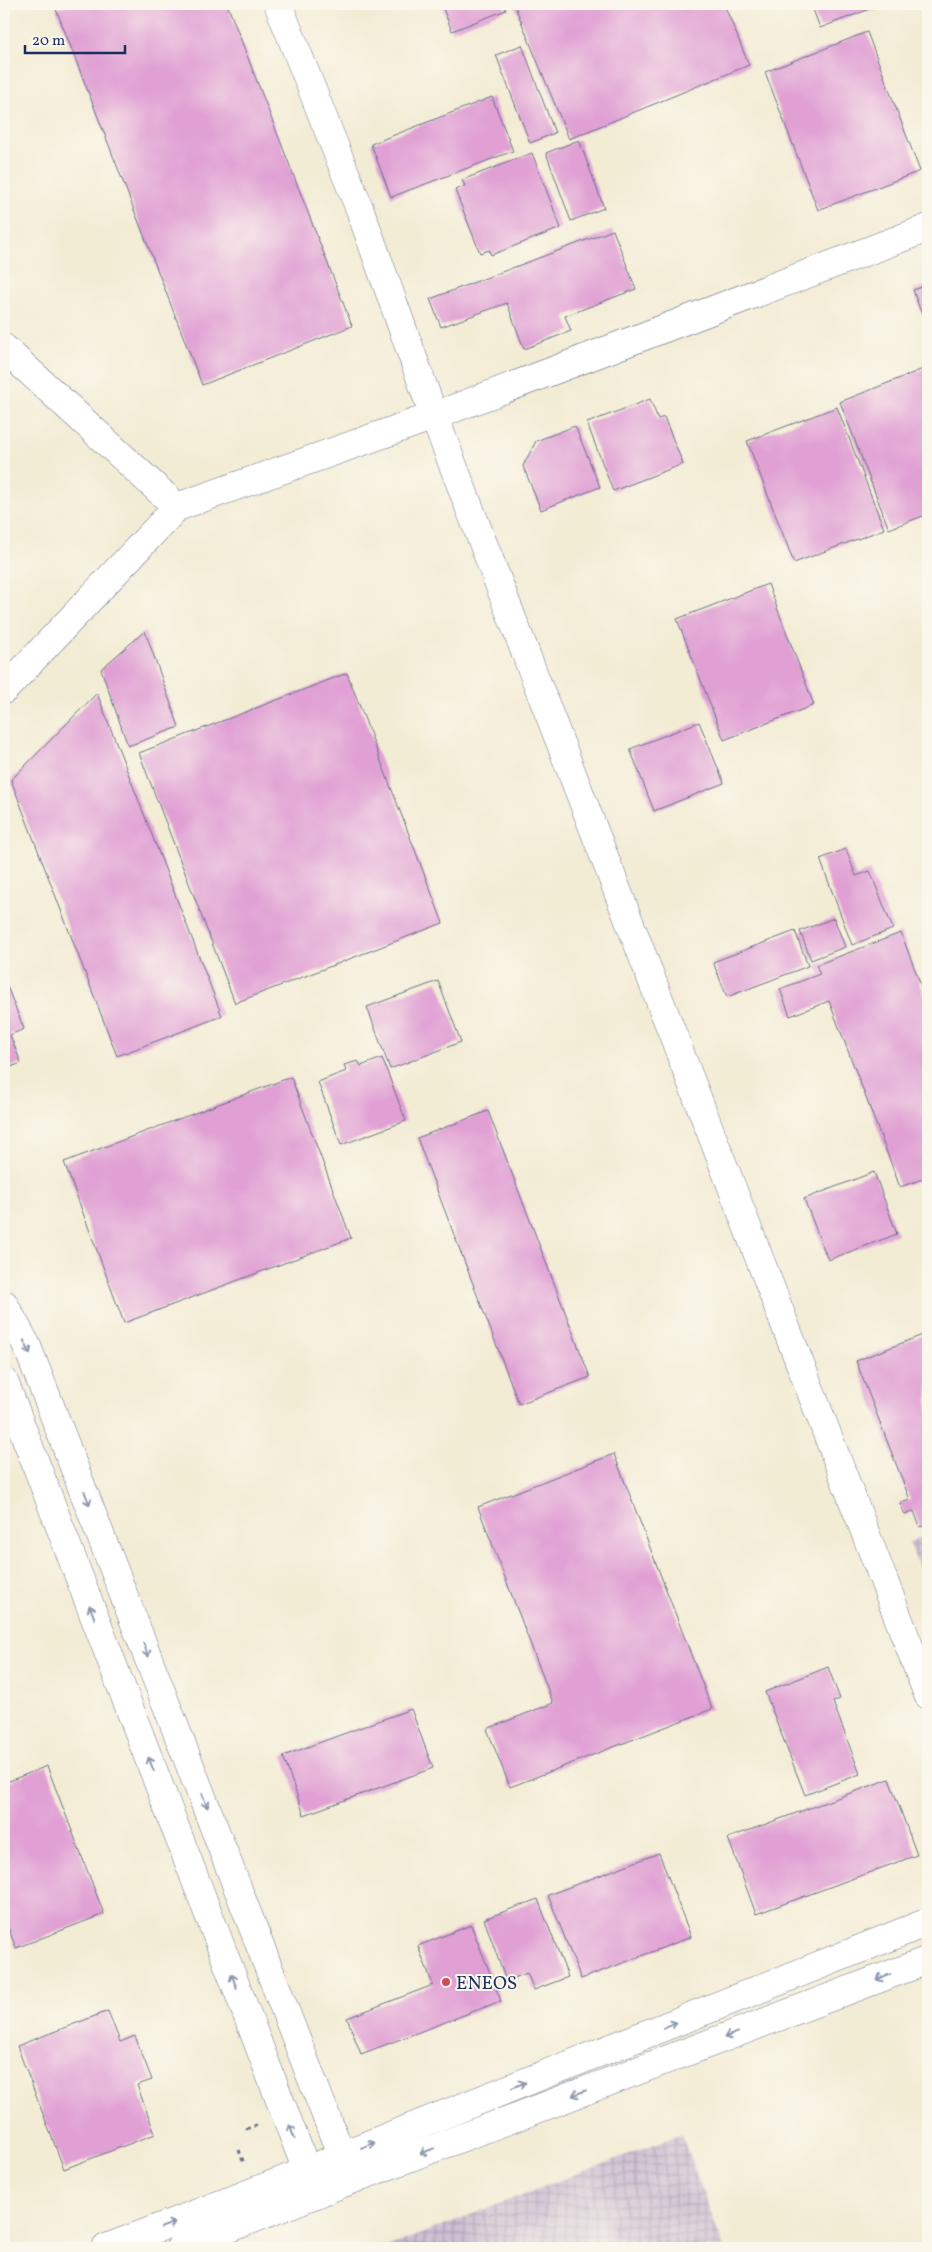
<svg xmlns="http://www.w3.org/2000/svg" width="932" height="2252" font-family="Vollkorn,serif">
  <style>
    .industrial { fill: url(#industrial-grid) }
    .building { fill: #e0a0d4 }
    .lines { fill: none; stroke-linecap: round; stroke-linejoin: round }
    .minor-casing { stroke: #677188; stroke-width: 29 }
    .path { stroke: #677188; stroke-width: 3; stroke-dasharray: 4 4; stroke-linecap: butt }
    .minor { stroke: #fff; stroke-width: 28 }
    .oneway { stroke: #8d97ae }
    .poi-dot { fill: #d1495b; stroke: #fbf7ec; stroke-width: 2 }
    .labels { text-anchor: middle; stroke-width: 4; stroke-linejoin: round; paint-order: stroke }
    .poi-label { font-size: 19px; fill: #1b2f5e; stroke: #fbf7ec; text-anchor: start }
  </style>
  <defs>
    <pattern id="industrial-grid" width="8" height="8" patternUnits="userSpaceOnUse" patternTransform="scale(1.25)"><rect width="8" height="8" fill="#cdbed2"/><path d="M0 4h8M4 0v8" fill="none" stroke="#a69bae"/></pattern>
  </defs>
  <rect width="100%" height="100%" fill="#fbf7ec"/>
  <filter id="ink" filterUnits="userSpaceOnUse"><feTurbulence type="fractalNoise" baseFrequency=".02" numOctaves="2"/><feDisplacementMap in="SourceGraphic" scale="10" xChannelSelector="R" yChannelSelector="G"/><feConvolveMatrix kernelMatrix="1 2 1 2 8 2 1 2 1" color-interpolation-filters="sRGB"/></filter>
  <filter id="wash" filterUnits="userSpaceOnUse"><feTurbulence type="fractalNoise" baseFrequency=".0096" numOctaves="4" result="noise"/><feDisplacementMap in="SourceGraphic" scale="20" xChannelSelector="R" yChannelSelector="G"/><feGaussianBlur stdDeviation="1.12" result="paint"/><feColorMatrix in="noise" values="0 0 0 0 0 0 0 0 0 0 0 0 0 0 0 0 0 1.4 0 .05"/><feComposite in="paint" operator="in"/></filter>
  <g filter="url(#wash)">
    <rect width="100%" height="100%" fill="#f3ecd5"/>
    <g class="industrial">
      <polygon points="928,1534 928,1592 909,1542"/>
      <polygon points="681,2134 724,2248 384,2248"/>
    </g>
    <g id="blocks">
      <g class="building">
        <polygon points="70,4 227,4 352,326 202,385 56,9"/>
        <polygon points="441,4 503,4 506,10 452,31"/>
        <polygon points="514,4 724,4 749,65 569,139"/>
        <polygon points="811,4 883,4 820,28"/>
        <polygon points="867,32 920,171 818,210 765,72"/>
        <polygon points="522,45 555,133 530,143 496,55"/>
        <polygon points="492,97 513,151 391,197 371,144"/>
        <polygon points="579,140 604,208 571,221 546,153"/>
        <polygon points="532,153 561,228 491,255 489,250 480,253 455,190 465,186 462,180"/>
        <polygon points="613,230 636,289 565,316 571,331 524,349 507,303 441,327 430,299"/>
        <polygon points="928,285 928,313 922,315 913,290"/>
        <polygon points="928,367 928,514 889,529 840,402"/>
        <polygon points="650,399 658,419 664,417 683,464 613,491 587,423"/>
        <polygon points="837,407 884,529 794,563 747,441"/>
        <polygon points="575,426 600,487 541,510 523,466 536,441"/>
        <polygon points="768,584 814,705 724,740 677,619"/>
        <polygon points="145,631 179,727 128,746 101,669"/>
        <polygon points="347,673 443,923 235,1003 139,753"/>
        <polygon points="97,693 222,1016 117,1056 11,780"/>
        <polygon points="699,722 724,783 654,811 630,749"/>
        <polygon points="846,849 856,876 870,871 893,929 852,945 820,859"/>
        <polygon points="834,918 845,947 811,960 800,931"/>
        <polygon points="795,931 808,966 727,997 713,962"/>
        <polygon points="901,933 928,1004 928,1177 900,1187 829,1001 790,1016 780,989 820,974 816,965"/>
        <polygon points="4,979 24,1029 10,1035 21,1063 4,1070"/>
        <polygon points="438,981 461,1042 390,1069 367,1007"/>
        <polygon points="382,1058 406,1121 341,1145 318,1082 346,1071 344,1065 358,1061 361,1066"/>
        <polygon points="291,1077 351,1238 124,1323 64,1162"/>
        <polygon points="488,1111 590,1377 519,1404 417,1138"/>
        <polygon points="874,1172 897,1234 828,1260 804,1199"/>
        <polygon points="925,1334 928,1342 928,1524 920,1527 914,1511 905,1515 900,1503 910,1500 856,1361"/>
        <polygon points="614,1454 712,1709 510,1787 487,1729 553,1703 478,1507"/>
        <polygon points="828,1667 840,1699 833,1702 860,1774 805,1795 765,1692"/>
        <polygon points="411,1709 433,1768 304,1815 283,1756"/>
        <polygon points="47,1766 104,1914 16,1948 4,1917 4,1783"/>
        <polygon points="889,1779 917,1855 756,1914 728,1838"/>
        <polygon points="659,1853 691,1937 581,1979 548,1895"/>
        <polygon points="538,1899 568,1977 534,1990 527,1973 506,1981 484,1919"/>
        <polygon points="471,1925 501,2001 361,2054 347,2018 433,1985 418,1946"/>
        <polygon points="108,2011 120,2042 135,2036 152,2080 137,2085 155,2134 64,2169 17,2046"/>
      </g>
    </g>
  </g>
  <g filter="url(#ink)">
    <use href="#blocks" fill-opacity="0" stroke="#677188" stroke-width="1"/>
    <g class="lines">
      <g class="minor-casing">
        <g id="minor">
          <polyline points="278,4 360,210 434,416 928,1695"/>
          <polyline points="4,348 177,507"/>
          <polyline points="4,690 177,507 434,416 928,228"/>
          <polyline points="4,1304 27,1346 351,2180"/>
          <polyline points="4,1381 307,2171 317,2194"/>
          <polyline points="106,2248 307,2171 342,2155 928,1922"/>
          <polyline points="180,2248 351,2180 928,1960"/>
        </g>
      </g>
      <g class="path">
        <polyline points="246,2129 257,2125"/>
        <polyline points="239,2150 244,2164"/>
      </g>
      <use href="#minor" class="minor"/>
    </g>
    <defs><path id="oneway-shaft" d="M-6 0H5M1.5-3L5.5 0L1.5 3" fill="none" stroke-width="1.6" stroke-linecap="round" stroke-linejoin="round" transform="scale(1.25)"/></defs>
    <g class="oneway">
      <use href="#oneway-shaft" transform="translate(27 1347) rotate(65)"/>
      <use href="#oneway-shaft" transform="translate(87 1498) rotate(69)"/>
      <use href="#oneway-shaft" transform="translate(92 1612) rotate(-111)"/>
      <use href="#oneway-shaft" transform="translate(146 1650) rotate(69)"/>
      <use href="#oneway-shaft" transform="translate(151 1764) rotate(-111)"/>
      <use href="#oneway-shaft" transform="translate(205 1801) rotate(69)"/>
      <use href="#oneway-shaft" transform="translate(883 1977) rotate(159)"/>
      <use href="#oneway-shaft" transform="translate(234 1981) rotate(-111)"/>
      <use href="#oneway-shaft" transform="translate(670 2025) rotate(-22)"/>
      <use href="#oneway-shaft" transform="translate(731 2035) rotate(159)"/>
      <use href="#oneway-shaft" transform="translate(519 2085) rotate(-22)"/>
      <use href="#oneway-shaft" transform="translate(579 2093) rotate(159)"/>
      <use href="#oneway-shaft" transform="translate(292 2132) rotate(-111)"/>
      <use href="#oneway-shaft" transform="translate(368 2145) rotate(-22)"/>
      <use href="#oneway-shaft" transform="translate(427 2151) rotate(159)"/>
      <use href="#oneway-shaft" transform="translate(168 2225) rotate(-21)"/>
    </g>
  </g>
  <circle class="poi-dot" cx="446" cy="1982" r="5"/>
  <g class="labels">
    <g class="poi-label">
      <text x="456" y="1989">ENEOS</text>
    </g>
  </g>
  <rect width="932" height="2252" fill="none" stroke="#fbf7ec" stroke-width="20"/>
  <path d="M25 45v8h100v-8" fill="none" stroke="#1b2f5e" stroke-width="2.5"/>
  <text x="32" y="45" font-size="15" fill="#1b2f5e" stroke="#fbf7ec" stroke-width="4" paint-order="stroke">20 m</text>
</svg>
